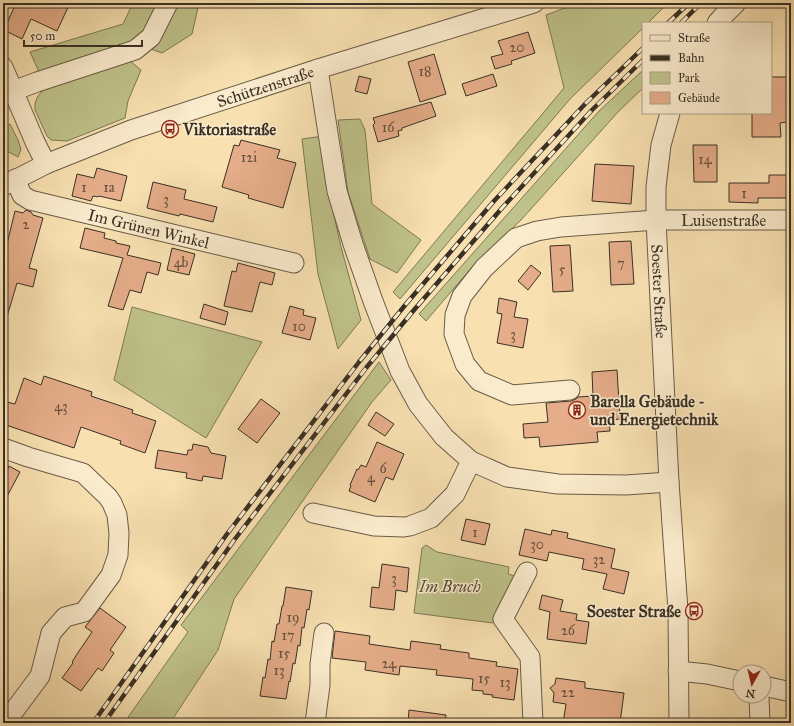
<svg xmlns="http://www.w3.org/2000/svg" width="794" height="726" font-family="'IM FELL Great Primer',serif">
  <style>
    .green { fill: #bfc28a; stroke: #7c7958 }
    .building { fill: #e5ad89; stroke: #393025 }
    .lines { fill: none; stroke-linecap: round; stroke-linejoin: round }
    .minor-casing { stroke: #695c48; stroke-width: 21 }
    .minor { stroke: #faebcc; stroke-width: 19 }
    .rail-casing { stroke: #393025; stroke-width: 4.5 }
    .rail { stroke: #faebcc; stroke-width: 3; stroke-dasharray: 9; stroke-linecap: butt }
    .labels { text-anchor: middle; stroke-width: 3; stroke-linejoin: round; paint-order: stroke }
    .number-label { font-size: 14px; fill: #644f3e }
    .street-label { font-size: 16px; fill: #393025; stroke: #faebcc }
    .poi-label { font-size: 16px; font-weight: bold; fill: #393025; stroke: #faebcc; text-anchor: start }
    .park-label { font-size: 16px; font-style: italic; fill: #544d39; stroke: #faebcc }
  </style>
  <rect width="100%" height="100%" fill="#f8e0b0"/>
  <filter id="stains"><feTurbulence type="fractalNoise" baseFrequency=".005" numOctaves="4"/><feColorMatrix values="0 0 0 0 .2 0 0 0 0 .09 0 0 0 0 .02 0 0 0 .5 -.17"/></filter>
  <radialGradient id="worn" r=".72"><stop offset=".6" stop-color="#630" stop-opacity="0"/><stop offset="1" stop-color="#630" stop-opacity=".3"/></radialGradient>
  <g class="green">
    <polygon points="133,3 164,3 150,33 133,45 40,74 30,52 123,24"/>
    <polygon points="173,3 199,3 192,34 162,53 145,47"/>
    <polygon points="578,3 668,3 648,23 643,23 643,28 570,99 400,299 393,292 564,88 546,15"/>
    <polygon points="130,61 141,70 128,101 125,118 67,141 51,140 47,136 35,110 35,103 38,96 42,91 51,87"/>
    <polygon points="643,70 643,88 618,112 521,220 473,266 426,321 419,314 599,111"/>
    <polygon points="360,119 365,130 372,204 421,240 397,273 370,259 348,192 338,120"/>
    <polygon points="10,124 18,140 21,149 18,157 3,149 3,128"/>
    <polygon points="323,136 329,193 341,247 361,320 338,349 318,274 302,139"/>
    <polygon points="132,307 262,342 206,438 114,380"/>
    <polygon points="379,362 391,380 372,402 234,599 218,650 170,723 124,723 188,632 181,625"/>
    <polygon points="426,545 437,552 509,567 508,574 515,576 498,621 493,623 414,613 422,548"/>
  </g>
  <g class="building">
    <polygon points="16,3 70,3 57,31 31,19 22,39 4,30"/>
    <polygon points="528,32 535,53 511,61 512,64 495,69 491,57 503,54 498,41"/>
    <polygon points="434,54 446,94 420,102 408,62"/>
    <polygon points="493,74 497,86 466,96 462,84"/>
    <polygon points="359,76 371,79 367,94 355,91"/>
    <polygon points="771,77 789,77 787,122 780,123 781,137 752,137 752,113 771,113"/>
    <polygon points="431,102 436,116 402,128 402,130 398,131 399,136 378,142 373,125 375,123 373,118"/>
    <polygon points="241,140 280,150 277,158 296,163 283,208 248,198 249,195 222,187 234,145 239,146"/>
    <polygon points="693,145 717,145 717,182 694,182"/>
    <polygon points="595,164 634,166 631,204 592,201"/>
    <polygon points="97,168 127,176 121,201 99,196 98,197 93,196 91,201 72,196 77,174 94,178"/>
    <polygon points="769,175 789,175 789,198 758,198 758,203 729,202 729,183 769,183"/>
    <polygon points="153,182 186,190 184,199 217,207 213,222 180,214 179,216 147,208"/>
    <polygon points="26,210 31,212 33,215 43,218 29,268 37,270 33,287 17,283 6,320 3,320 3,243 7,244 15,211 23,213"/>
    <polygon points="85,228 105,233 104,238 116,241 116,243 130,246 127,255 161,263 158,275 147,272 141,293 130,290 123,310 108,306 123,258 80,248"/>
    <polygon points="631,241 634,284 611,285 609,242"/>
    <polygon points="570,245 573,291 553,292 550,246"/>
    <polygon points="172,248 195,254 189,275 167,270"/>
    <polygon points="238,263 275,273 272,285 260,282 252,312 224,306 232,271 236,272"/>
    <polygon points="531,265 541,273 528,290 518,281"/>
    <polygon points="499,298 517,302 514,317 528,319 523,348 497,343 502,314 497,313"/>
    <polygon points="204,304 228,312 225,325 200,318"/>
    <polygon points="290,306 304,310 303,315 316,318 310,340 282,333"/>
    <polygon points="617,370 620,419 609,420 610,431 597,432 598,442 540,447 539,437 524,438 523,424 548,422 546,403 571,401 576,399 578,397 593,396 592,372"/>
    <polygon points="44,376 92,392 91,396 133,410 132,413 156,421 145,453 120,444 121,441 81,427 74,448 3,424 3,401 15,404 24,378 41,385"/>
    <polygon points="261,399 280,413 257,443 238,429"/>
    <polygon points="376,412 394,424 385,436 368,425"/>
    <polygon points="377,442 404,454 393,480 386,477 375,502 349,491 351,486 350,485 357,469 358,470 361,465 366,467"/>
    <polygon points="193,444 208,447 211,453 226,456 222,479 203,476 202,481 186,478 187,473 155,468 158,450 187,455 188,450 192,450"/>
    <polygon points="9,466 20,472 3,504 3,469 7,471"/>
    <polygon points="466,519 490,524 485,545 461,540"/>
    <polygon points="525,529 551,535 552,530 568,533 567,538 615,549 611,568 629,572 624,594 603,589 607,574 582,569 584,559 549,552 547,561 519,555"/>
    <polygon points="382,564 409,568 407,592 396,590 394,610 370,607 372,587 379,588"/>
    <polygon points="286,587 312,591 309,610 307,609 304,628 302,627 300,646 298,645 295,664 293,663 290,682 289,681 286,699 260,696 263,677 265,678 268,659 270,660 272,641 274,642 277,624 279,624 282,606 283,606"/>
    <polygon points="542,595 563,600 560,611 577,614 576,620 589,622 586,644 547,639 550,612 539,609"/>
    <polygon points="100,608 126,627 110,650 114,653 102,671 98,668 81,691 62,678 73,663 72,662 77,654 92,632 85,627"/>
    <polygon points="335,631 370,636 369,644 410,650 411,641 441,645 440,649 469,653 469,658 497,662 496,666 518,669 514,700 492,697 493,695 483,694 483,691 472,690 473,679 436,675 437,670 400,666 399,675 365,670 366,662 332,658"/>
    <polygon points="556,678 585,682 585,688 624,693 620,723 563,723 566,704 553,702 554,693 550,688 555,684"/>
    <polygon points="409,710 446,715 445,723 408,723"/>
  </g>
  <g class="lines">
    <g class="minor-casing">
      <g id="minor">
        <polyline points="717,23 724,15 736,3"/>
        <polyline points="3,67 35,142 46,164"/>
        <polyline points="318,69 337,191 353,244 373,301 400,371 418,404 444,437 471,461 507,477 558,484 626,485 669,482"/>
        <polyline points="13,91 37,82 135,50 151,37 168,3"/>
        <path id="s1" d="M670,113L661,145L656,187V220L669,482L678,610L679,723"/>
        <path id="s2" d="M15,179L22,195L30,200L294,263"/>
        <path id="s3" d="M3,186L46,164L131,130L318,69L534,3"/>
        <path id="s4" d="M570,390L512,395L479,381L465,364L454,334L455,315L462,296L484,268L516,238L537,231L561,227L656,220H791"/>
        <polyline points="3,448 28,457 83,473 108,497 112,503 117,515 119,533 118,555 111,575 84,612 65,617 51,633 40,676 5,723"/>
        <polyline points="313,513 374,526 404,527 410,526 431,518 455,494 471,461"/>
        <polyline points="527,572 503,619 530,657 533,723"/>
        <polyline points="678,671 707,674 740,681"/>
        <polyline points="764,686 791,692"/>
        <polyline points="759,696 760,723"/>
        <polyline points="315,723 320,685 320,664 324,633"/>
      </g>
    </g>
    <use href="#minor" class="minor"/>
    <g class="rail-casing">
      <g id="rail">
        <polyline points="668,23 689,3"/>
        <polyline points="681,23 701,3"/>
        <polyline points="93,723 227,534 359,362 406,304 494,201 586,103 643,48"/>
        <polyline points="104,723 235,539 366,368 414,310 502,208 592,110 643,60"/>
      </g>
    </g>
    <use href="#rail" class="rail"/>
  </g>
  <defs>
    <g id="bus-ring" transform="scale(0.9)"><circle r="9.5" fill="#faebcc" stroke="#8f2418" stroke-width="1.5"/><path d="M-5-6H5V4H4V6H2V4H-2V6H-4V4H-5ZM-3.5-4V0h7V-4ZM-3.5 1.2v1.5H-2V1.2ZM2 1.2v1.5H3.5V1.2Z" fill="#8f2418"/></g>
    <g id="building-ring" transform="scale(0.9)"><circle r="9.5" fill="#faebcc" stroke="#8f2418" stroke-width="1.5"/><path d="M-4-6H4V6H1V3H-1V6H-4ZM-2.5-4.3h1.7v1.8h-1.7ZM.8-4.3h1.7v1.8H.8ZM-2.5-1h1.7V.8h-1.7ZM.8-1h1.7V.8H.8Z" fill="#8f2418"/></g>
  </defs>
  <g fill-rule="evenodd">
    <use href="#bus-ring" x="170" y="129"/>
    <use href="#building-ring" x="577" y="410"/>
    <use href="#bus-ring" x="694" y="611"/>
  </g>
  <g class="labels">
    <g class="number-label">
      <text x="517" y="52">20</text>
      <text x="425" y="76">18</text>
      <text x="388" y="132">16</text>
      <text x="249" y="162">12i</text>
      <text x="705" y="164">14</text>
      <text x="84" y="192">1</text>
      <text x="109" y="192">1a</text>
      <text x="744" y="198">1</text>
      <text x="166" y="204">3</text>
      <text x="26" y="229">2</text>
      <text x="181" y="267">4b</text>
      <text x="621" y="268">7</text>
      <text x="562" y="274">5</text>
      <text x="299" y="331">10</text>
      <text x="513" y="339">3</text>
      <text x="61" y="411">43</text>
      <text x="383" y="473">6</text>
      <text x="371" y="482">4</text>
      <text x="475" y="537">1</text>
      <text x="537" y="549">30</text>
      <text x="599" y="564">32</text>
      <text x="394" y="583">3</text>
      <text x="293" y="622">19</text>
      <text x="568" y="635">26</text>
      <text x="288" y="640">17</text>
      <text x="284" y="658">15</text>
      <text x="389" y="668">24</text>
      <text x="279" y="675">13</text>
      <text x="484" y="683">15</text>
      <text x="505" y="687">13</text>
      <text x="568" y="697">22</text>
    </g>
    <g class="street-label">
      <text dy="6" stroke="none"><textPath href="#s3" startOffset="281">Schützenstraße</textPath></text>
      <text dy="6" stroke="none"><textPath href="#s4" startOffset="476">Luisenstraße</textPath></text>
      <text dy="6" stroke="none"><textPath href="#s2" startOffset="149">Im Grünen Winkel</textPath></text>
      <text dy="6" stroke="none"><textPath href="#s1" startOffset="180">Soester Straße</textPath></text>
    </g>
    <g class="poi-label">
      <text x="183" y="135">Viktoriastraße</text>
      <text x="590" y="407">Barella Gebäude -<tspan x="590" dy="18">und Energietechnik</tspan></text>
      <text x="681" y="617" text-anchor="end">Soester Straße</text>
    </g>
    <g class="park-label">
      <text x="450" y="592">Im Bruch</text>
    </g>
  </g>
  <rect width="794" height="726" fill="none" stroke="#f8e0b0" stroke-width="16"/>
  <rect x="4" y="4" width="786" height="718" fill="none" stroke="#393025" stroke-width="2"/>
  <rect x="8" y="8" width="778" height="710" fill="none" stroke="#393025"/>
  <rect x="642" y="22" width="130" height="92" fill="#faebcc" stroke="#ada089"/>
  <rect x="650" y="35" width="20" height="6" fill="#faebcc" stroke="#ada089"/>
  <text x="678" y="42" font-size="12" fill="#393025">Straße</text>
  <rect x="650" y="55" width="20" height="6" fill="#393025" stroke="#ada089"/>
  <text x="678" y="62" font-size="12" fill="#393025">Bahn</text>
  <rect x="650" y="72" width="20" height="12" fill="#bfc28a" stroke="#ada089"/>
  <text x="678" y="82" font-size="12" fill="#393025">Park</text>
  <rect x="650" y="92" width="20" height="12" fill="#e5ad89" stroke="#ada089"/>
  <text x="678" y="102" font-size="12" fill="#393025">Gebäude</text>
  <g transform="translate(752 684) rotate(188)"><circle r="19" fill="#faebcc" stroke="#ada089"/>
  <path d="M0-3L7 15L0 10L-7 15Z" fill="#8f2418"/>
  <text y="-6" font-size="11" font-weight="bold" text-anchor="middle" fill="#393025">N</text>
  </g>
  <path d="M24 40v6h118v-6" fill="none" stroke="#393025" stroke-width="2"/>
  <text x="30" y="40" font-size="12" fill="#393025" stroke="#faebcc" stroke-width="3" paint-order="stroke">50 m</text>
  <rect width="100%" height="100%" filter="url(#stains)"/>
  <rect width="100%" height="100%" fill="url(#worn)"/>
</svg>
